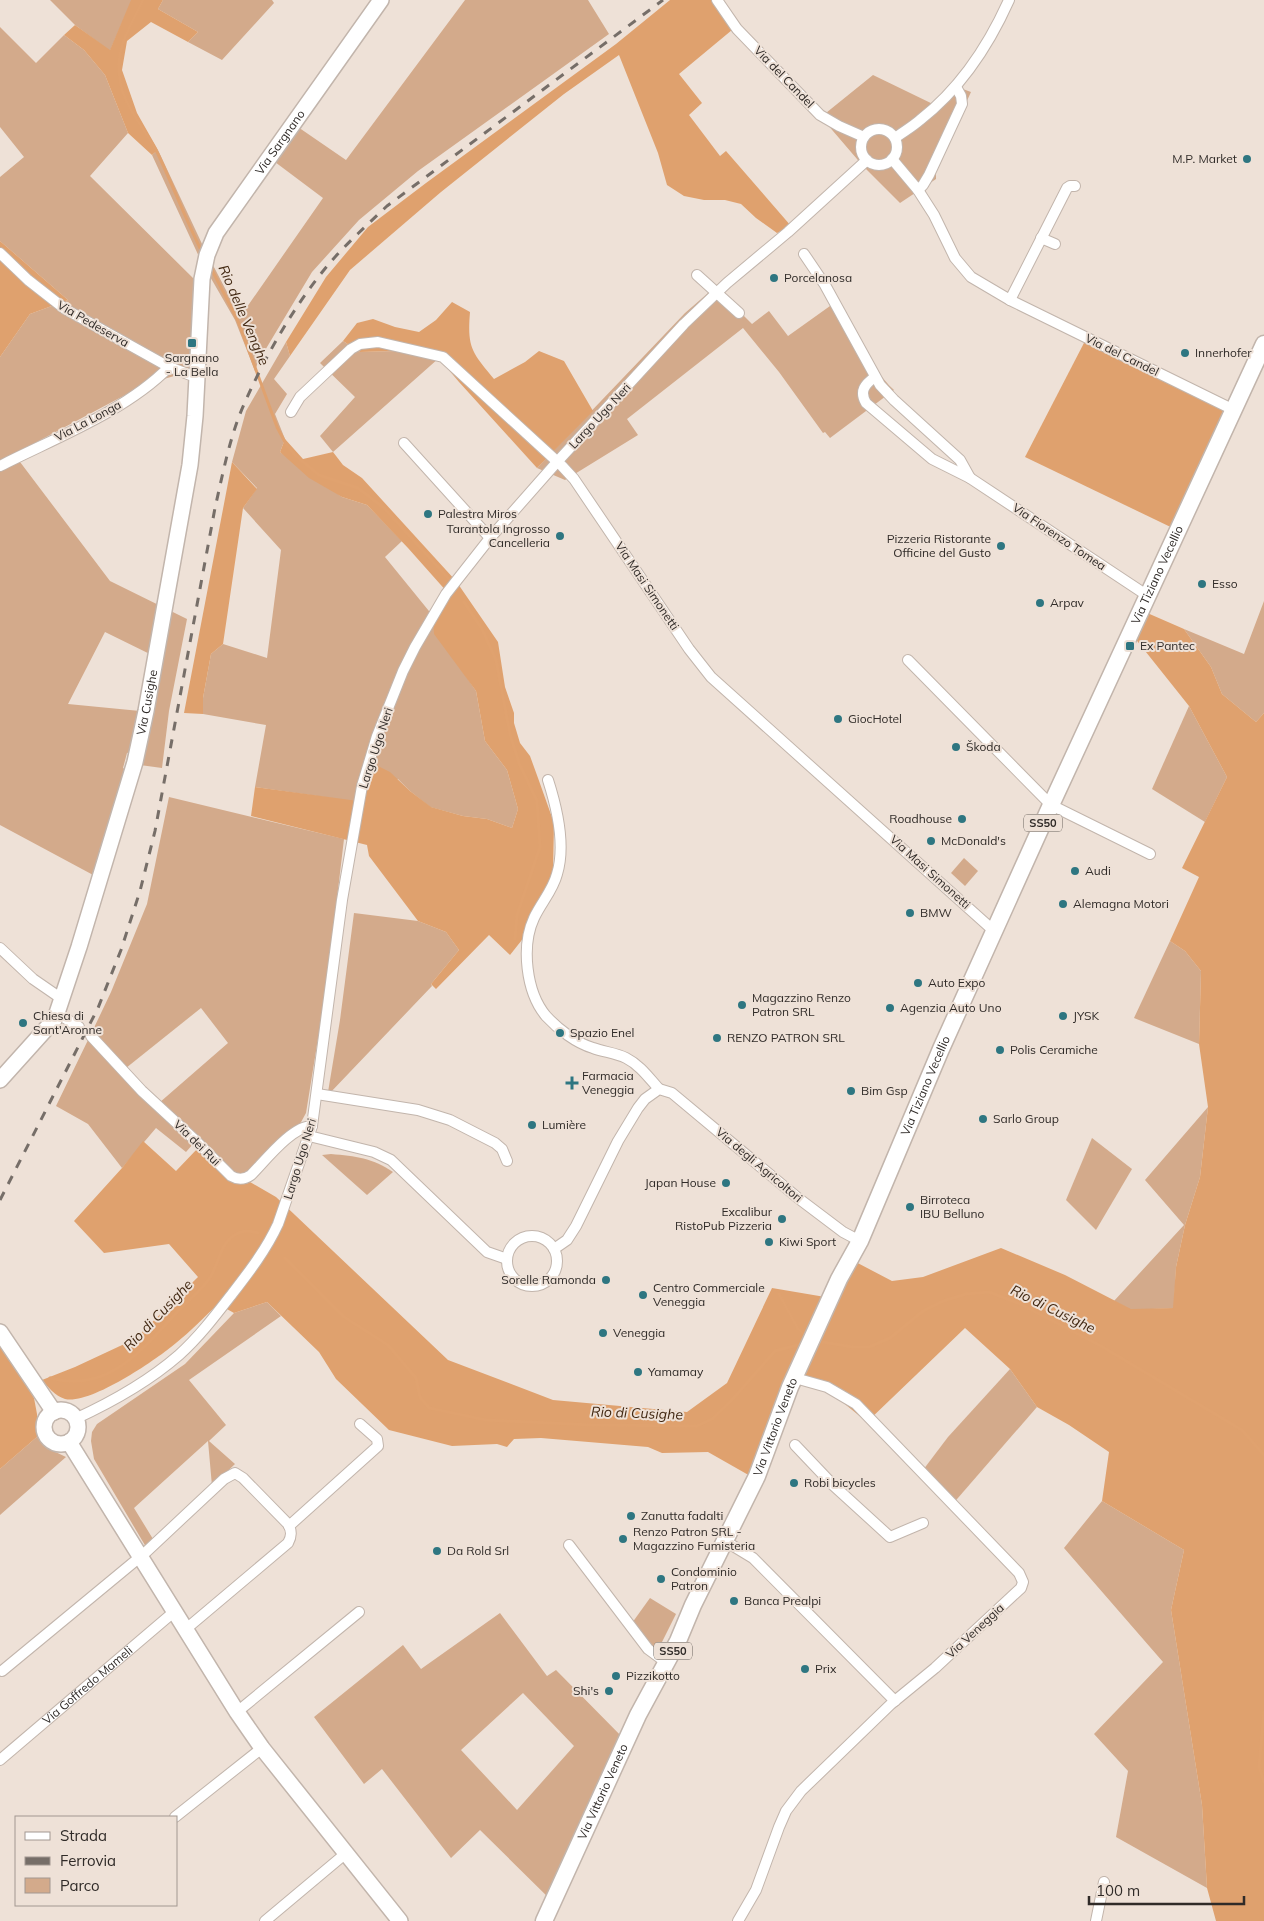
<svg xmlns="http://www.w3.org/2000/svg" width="1264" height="1921" font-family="Mulish,sans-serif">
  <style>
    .green { fill: #d3aa8b; fill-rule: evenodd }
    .forest { fill: #dfa16e }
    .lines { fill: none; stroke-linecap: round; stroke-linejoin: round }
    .stream { stroke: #e0a26f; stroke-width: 3 }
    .street-casing { stroke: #c2b5ac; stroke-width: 12 }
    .secondary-casing { stroke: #c2b5ac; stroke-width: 18 }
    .primary-casing { stroke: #c2b5ac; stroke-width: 19 }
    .street { stroke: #fff; stroke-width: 10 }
    .secondary { stroke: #fff; stroke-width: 15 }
    .primary { stroke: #fff; stroke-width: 16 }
    .rail { stroke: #766e68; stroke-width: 3; stroke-dasharray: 9 9; stroke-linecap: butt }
    .poi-dot { fill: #2e7681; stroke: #eee1d7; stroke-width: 2 }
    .labels { text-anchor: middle; stroke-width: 4; stroke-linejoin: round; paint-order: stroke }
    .shield { fill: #eee1d7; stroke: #69625c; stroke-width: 1 }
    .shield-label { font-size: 11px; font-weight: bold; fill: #302b28 }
    .street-label { font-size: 12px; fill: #302b28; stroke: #eee1d7 }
    .poi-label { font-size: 12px; fill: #302b28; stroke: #eee1d7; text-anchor: start }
    .water-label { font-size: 14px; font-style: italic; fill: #422812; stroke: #eee1d7 }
  </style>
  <rect width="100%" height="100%" fill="#eee1d7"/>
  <g class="green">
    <polygon points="50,0 131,0 131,2 110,51 75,25"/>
    <polygon points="163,0 272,0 274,3 222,60 188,42 198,32 158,9"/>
    <polygon points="465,0 588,0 609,34 418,171 359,220 312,272 258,362 255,371 235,320 201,261 152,155 158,150 203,246 240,317 323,198 271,159 295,125 346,160"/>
    <polygon points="0,27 36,63 64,35 84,50 105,75 128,133 90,176 195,280 192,371 146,384 14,454 110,581 187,619 169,711 162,768 140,765 154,714 162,660 105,632 68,704 140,711 131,752 127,753 123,768 126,770 95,876 0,825 0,357 30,314 68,300 0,241 0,177 24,157 0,127"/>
    <polygon points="873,75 939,107 960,88 971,92 936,168 936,179 900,203 863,166 821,117"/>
    <path d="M715,287L752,324L769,311L788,336L837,301C853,331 869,366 894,390L830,438L825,432L823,433L779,372L743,328L627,419L638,435L565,480L537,468L685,313Z"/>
    <polygon points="343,341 360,352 432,350 439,358 333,452 320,436 355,397 320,363"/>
    <polygon points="286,342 290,356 274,379 287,394 275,414 285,439 280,452 342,497 367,505 402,541 385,557 433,616 457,663 476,691 485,741 507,770 518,809 512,828 487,819 463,816 430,807 410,791 398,779 358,802 255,787 266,725 203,714 203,698 211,654 223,644 267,658 281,550 243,508 257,488 232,462 246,411"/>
    <polygon points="1264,601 1264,713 1256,722 1222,694 1211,667 1184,629 1244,654"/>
    <polygon points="1189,706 1227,777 1205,822 1152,789"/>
    <polygon points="169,797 344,839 327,983 306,1113 300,1124 250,1173 237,1174 159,1103 228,1043 201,1008 126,1068 92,1032 111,992 147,904"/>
    <polygon points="964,858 978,871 965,886 951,873"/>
    <polygon points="354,913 418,921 446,932 459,950 431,984 432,986 329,1094 328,1092 340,1020"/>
    <polygon points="1170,941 1185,951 1201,971 1199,1044 1134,1018"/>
    <polygon points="88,1040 193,1144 186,1152 156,1128 122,1168 88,1124 56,1106"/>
    <polygon points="1208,1107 1200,1177 1185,1225 1176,1267 1174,1308 1131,1310 1114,1301 1184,1225 1145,1180"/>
    <polygon points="1092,1138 1132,1169 1096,1230 1066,1200"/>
    <path d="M331,1154C356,1156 372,1158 393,1172L367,1195L322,1155Z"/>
    <polygon points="267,1302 281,1316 189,1380 226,1425 209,1441 235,1464 212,1486 208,1441 134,1508 153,1539 146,1547 94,1459 91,1441 92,1432 97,1424 185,1364 234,1313"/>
    <polygon points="1010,1369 1037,1407 951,1506 920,1474 948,1437"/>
    <polygon points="38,1436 45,1447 66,1457 0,1515 0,1469"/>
    <polygon points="1102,1501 1184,1550 1171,1610 1202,1805 1207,1888 1116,1837 1128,1771 1094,1734 1163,1662 1064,1548"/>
    <polygon points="650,1598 676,1614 659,1648 650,1646 632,1623"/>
    <path d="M500,1613L547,1676L556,1670L630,1745L556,1905L480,1830L451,1858L382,1769L364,1784L314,1717L403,1645L421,1669ZM523,1693L574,1746L517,1810L461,1750Z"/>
  </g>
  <g class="forest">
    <polygon points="131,0 163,0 158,9 198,32 188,42 151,22 127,41 122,70 137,113 158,150 152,155 128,133 105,75 84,50 64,35 75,25 110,50"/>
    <polygon points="670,0 715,0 738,25 679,74 702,103 689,115 720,156 726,151 791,226 777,233 756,218 741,204 725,200 704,200 684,196 667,185 658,153 619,55 564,94 441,192 350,270 290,356 286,342 326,277 368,227 426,183 616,44"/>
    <polygon points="0,241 68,300 30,314 0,357"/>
    <path d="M452,302L470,312C467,348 472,352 494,379L525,362L539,351L564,361L593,411L537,468L459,382L432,350L360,352L343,341L357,323L373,319L395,327L419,332L436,320Z"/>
    <polygon points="1085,341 1238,413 1181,532 1025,457"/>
    <polygon points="285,439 303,459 333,452 343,465 362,478 456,581 498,642 505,687 514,713 514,723 520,743 530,756 538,778 554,823 553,872 529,931 510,955 489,935 436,989 431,984 459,950 446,932 418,921 369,856 367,845 251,816 255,787 358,801 368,761 390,772 410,791 431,807 463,816 487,819 512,828 518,809 507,770 485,741 476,691 434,634 433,616 448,593 408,548 367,505 342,497 309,478 280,452"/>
    <polygon points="232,462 257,489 243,508 223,644 211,654 203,698 203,714 184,713"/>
    <path d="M1145,612L1184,629L1211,667L1222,694L1256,722L1264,713V1921H1216L1207,1888L1202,1805L1171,1610L1184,1550L1102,1501L1109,1452L1069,1425L1037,1407L1010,1369L965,1328L867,1422L830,1392L793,1382L752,1477L708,1452L662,1453L648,1447L541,1438L514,1439L507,1447L497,1444L452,1446L389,1430L336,1379L319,1352L267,1302L234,1313L218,1304C204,1317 191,1331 176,1343C156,1360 90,1405 65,1399C55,1396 48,1387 42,1380L75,1367L135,1339L198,1277L169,1244L104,1253L74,1221L122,1168L143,1141L176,1171L198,1148L237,1182H250L276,1197L448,1360L553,1400L687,1412L727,1383L772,1288L831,1298L850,1259L892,1281L923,1277L1001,1248L1065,1275L1131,1309L1173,1308L1176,1267L1185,1225L1200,1177L1208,1107L1199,1044L1201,971L1185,951L1170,941L1199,877L1182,868L1227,777L1189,706L1134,637Z"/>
    <polygon points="0,1339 34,1398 37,1414 38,1436 0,1469"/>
  </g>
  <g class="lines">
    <g class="stream">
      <path d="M143,0C133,22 118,43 119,68C119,104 143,124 158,154C173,186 186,220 202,252"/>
      <polyline points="210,266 238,321 277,427 286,444 295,455 319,475 358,488 384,508 449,579"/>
      <polyline points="464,602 482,629 496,660 510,734 519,763 537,801 540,847 517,915 515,939"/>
      <polyline points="285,1258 344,1317 388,1345 416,1378 420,1397 429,1408 486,1420 591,1425 697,1426 712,1419 731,1401 775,1351 805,1343"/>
      <polyline points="779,1294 798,1329 807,1337"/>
      <polyline points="816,1341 853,1347 869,1347 890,1338 923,1311 943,1301 966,1294 989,1292 1020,1304 1101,1346 1242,1430 1264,1455"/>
      <path d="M50,1378C108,1394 142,1350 177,1312C188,1301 203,1289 211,1276C218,1264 221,1244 233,1236C241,1230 249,1230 258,1233"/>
      <polyline points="1264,1712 1259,1767 1264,1782"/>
    </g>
    <g class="street-casing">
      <g id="street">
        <polyline points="717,0 737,29 820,115 839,126 864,137"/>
        <circle cx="879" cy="147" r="18"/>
        <path d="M895,138C903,132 912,127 920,120C961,88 988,47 1009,0"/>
        <polyline points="892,159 918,190 934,215 955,258 971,277 1010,300 1234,410"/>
        <polyline points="918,190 923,185 929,175 962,104 961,96 956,87"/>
        <polyline points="1041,238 1055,244"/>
        <polyline points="0,253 28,280 65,309 169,367 193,376 197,376"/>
        <polyline points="804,254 825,285 880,385 894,400 960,460 970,478"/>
        <polyline points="697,275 739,313"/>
        <polyline points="1010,300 1067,188 1070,186 1075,186"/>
        <path d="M875,377C865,384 859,391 866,403L932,459L970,478L1148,596"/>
        <polyline points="291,412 300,397 351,349 360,344 378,342 443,357 562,466 574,479 689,649 711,677 994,931"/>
        <polyline points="404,443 490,538"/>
        <path d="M0,466C55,438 126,411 169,367"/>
        <polyline points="908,660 1051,805 1150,854"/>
        <path d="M548,780C557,808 566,845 557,874C553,890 541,903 534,918C521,946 526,992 546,1016C558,1029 576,1043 593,1048C604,1052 616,1053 626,1058C640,1065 649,1078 659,1089"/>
        <polyline points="0,948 33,979 62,999"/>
        <polyline points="57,1013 79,1027"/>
        <path d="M91,1036L142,1091L195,1140L231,1176C238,1180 244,1180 251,1175C265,1161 292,1126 312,1126"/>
        <polyline points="317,1094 418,1110 450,1120 495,1143 502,1149 507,1161"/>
        <polyline points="309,1136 374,1152 391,1160 487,1252 507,1259"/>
        <circle cx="532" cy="1261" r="25"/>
        <polyline points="554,1249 567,1240 576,1226 618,1141 638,1108 645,1099 659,1089 672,1093 798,1198 843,1232 860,1241"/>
        <path d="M75,1419C112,1402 148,1382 179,1355C199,1337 215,1316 232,1294C249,1272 266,1250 278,1224L312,1126L342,900L362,786L377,736L403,671L415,647L446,594L490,538L557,462L684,324L727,283L788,232L867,160"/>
        <polyline points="795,1445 833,1485 890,1537 923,1523"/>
        <polyline points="289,1526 378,1446 377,1439 360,1424"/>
        <polyline points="725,1541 753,1558 895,1701"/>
        <polyline points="569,1545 648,1649 667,1663"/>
        <path d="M2,1671L146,1552L224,1479L235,1473L243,1478L288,1524C292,1531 292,1536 288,1543L186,1629"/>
        <polyline points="237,1712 359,1612"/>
        <path id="s1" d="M0,1760L175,1611"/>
        <polyline points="175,1817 262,1748"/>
        <polyline points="265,1921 345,1854"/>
        <polyline points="738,1921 756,1890 779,1827 786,1811 801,1791 891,1704 935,1668 1021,1588 1023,1582 1019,1573 856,1404 827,1387 795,1378"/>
        <polyline points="1096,1921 1104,1882"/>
      </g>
    </g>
    <g class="secondary-casing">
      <g id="secondary">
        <path id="s2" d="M0,1080L54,1020L57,1013L79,947L135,762L146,711L190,465L195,416L202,279L207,255L216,233L381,0"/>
        <polyline points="0,1332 54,1412"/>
        <circle cx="61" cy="1427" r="17"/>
        <polyline points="69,1442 237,1712 262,1748 400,1921"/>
      </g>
    </g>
    <g class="primary-casing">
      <g id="primary">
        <path id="s3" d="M544,1921L638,1715L678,1641L693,1605L757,1476L790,1387L839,1279L860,1241L941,1049L1051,805L1264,344"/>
      </g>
    </g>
    <use href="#street" class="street"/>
    <use href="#secondary" class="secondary"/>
    <use href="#primary" class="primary"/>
    <path class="rail" d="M0,1200L98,1008L121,950L140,891L155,831L215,508C223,473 230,435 245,402C267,353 294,306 328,265C346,244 367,225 387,206L663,0"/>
  </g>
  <g class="poi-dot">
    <circle cx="1247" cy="159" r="5"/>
    <circle cx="774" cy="278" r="5"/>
    <rect x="187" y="338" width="10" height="10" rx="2.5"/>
    <circle cx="1185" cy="353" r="5"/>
    <circle cx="428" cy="514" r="5"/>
    <circle cx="560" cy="536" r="5"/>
    <circle cx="1001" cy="546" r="5"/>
    <circle cx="1202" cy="584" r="5"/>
    <circle cx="1040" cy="603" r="5"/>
    <rect x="1125" y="641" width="10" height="10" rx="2.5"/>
    <circle cx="838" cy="719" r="5"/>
    <circle cx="956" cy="747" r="5"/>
    <circle cx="962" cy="819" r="5"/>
    <circle cx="931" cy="841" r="5"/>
    <circle cx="1075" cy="871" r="5"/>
    <circle cx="1063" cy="904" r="5"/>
    <circle cx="910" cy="913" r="5"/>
    <circle cx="918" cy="983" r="5"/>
    <circle cx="742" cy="1005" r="5"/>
    <circle cx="890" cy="1008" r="5"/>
    <circle cx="1063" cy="1016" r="5"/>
    <circle cx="23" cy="1023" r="5"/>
    <circle cx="560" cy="1033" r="5"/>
    <circle cx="717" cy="1038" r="5"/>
    <circle cx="1000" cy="1050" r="5"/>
    <path d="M569.5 1075.5h5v5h5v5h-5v5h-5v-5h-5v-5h5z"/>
    <circle cx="851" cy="1091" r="5"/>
    <circle cx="983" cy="1119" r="5"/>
    <circle cx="532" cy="1125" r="5"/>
    <circle cx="726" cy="1183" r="5"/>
    <circle cx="910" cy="1207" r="5"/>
    <circle cx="782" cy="1219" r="5"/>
    <circle cx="769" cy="1242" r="5"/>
    <circle cx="606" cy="1280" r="5"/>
    <circle cx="643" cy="1295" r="5"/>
    <circle cx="603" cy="1333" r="5"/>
    <circle cx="638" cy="1372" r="5"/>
    <circle cx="794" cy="1483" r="5"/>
    <circle cx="631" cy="1516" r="5"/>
    <circle cx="623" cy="1539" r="5"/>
    <circle cx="437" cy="1551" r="5"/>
    <circle cx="661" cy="1579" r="5"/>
    <circle cx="734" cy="1601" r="5"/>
    <circle cx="805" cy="1669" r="5"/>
    <circle cx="616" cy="1676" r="5"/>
    <circle cx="609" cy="1691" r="5"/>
  </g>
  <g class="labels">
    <g class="shield">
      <rect x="1024" y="814.5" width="38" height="17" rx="4"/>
      <rect x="654" y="1642.5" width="38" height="17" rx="4"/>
    </g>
    <g class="shield-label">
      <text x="1043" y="827">SS50</text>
      <text x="673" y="1655">SS50</text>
    </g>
    <g class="street-label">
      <text transform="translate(784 77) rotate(46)" y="4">Via del Candel</text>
      <text dy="4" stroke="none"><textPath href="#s2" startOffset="999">Via Sargnano</textPath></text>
      <text transform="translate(93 324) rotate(30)" y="4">Via Pedeserva</text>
      <text transform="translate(1122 355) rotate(26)" y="4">Via del Candel</text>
      <text transform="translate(600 416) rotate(-47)" y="4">Largo Ugo Neri</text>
      <text transform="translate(88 421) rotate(-28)" y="4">Via La Longa</text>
      <text transform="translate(1059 537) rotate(34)" y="4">Via Fiorenzo Tomea</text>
      <text dy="4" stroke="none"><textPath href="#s3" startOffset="1480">Via Tiziano Vecellio</textPath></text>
      <text transform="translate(647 586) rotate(56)" y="4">Via Masi Simonetti</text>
      <text dy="4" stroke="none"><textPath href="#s2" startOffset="412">Via Cusighe</textPath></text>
      <text transform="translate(376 748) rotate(-72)" y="4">Largo Ugo Neri</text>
      <text transform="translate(930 872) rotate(42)" y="4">Via Masi Simonetti</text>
      <text dy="4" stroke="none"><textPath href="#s3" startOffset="919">Via Tiziano Vecellio</textPath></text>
      <text transform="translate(197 1143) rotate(44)" y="4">Via dei Rui</text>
      <text transform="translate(300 1159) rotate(-73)" y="4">Largo Ugo Neri</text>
      <text transform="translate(759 1165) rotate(40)" y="4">Via degli Agricoltori</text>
      <text dy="4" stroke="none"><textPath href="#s3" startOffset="546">Via Vittorio Veneto</textPath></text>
      <text transform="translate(975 1631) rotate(-43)" y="4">Via Veneggia</text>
      <text dy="4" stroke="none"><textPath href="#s1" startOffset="115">Via Goffredo Mameli</textPath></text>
      <text dy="4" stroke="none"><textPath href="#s3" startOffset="142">Via Vittorio Veneto</textPath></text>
    </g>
    <g class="poi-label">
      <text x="1237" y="163" text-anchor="end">M.P. Market</text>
      <text x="784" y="282">Porcelanosa</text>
      <text x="1195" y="357">Innerhofer</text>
      <text x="192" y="362" text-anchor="middle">Sargnano<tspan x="192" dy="14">- La Bella</tspan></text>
      <text x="438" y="518">Palestra Miros</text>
      <text x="550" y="533" text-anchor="end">Tarantola Ingrosso<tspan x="550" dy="14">Cancelleria</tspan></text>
      <text x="991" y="543" text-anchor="end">Pizzeria Ristorante<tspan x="991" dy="14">Officine del Gusto</tspan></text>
      <text x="1212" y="588">Esso</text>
      <text x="1050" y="607">Arpav</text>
      <text x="1140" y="650">Ex Pantec</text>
      <text x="848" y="723">GiocHotel</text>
      <text x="966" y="751">Škoda</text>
      <text x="952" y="823" text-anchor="end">Roadhouse</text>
      <text x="941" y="845">McDonald's</text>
      <text x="1085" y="875">Audi</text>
      <text x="1073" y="908">Alemagna Motori</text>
      <text x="920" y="917">BMW</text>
      <text x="928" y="987">Auto Expo</text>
      <text x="752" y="1002">Magazzino Renzo<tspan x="752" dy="14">Patron SRL</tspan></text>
      <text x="900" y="1012">Agenzia Auto Uno</text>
      <text x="33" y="1020">Chiesa di<tspan x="33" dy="14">Sant'Aronne</tspan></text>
      <text x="1073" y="1020">JYSK</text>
      <text x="570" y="1037">Spazio Enel</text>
      <text x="727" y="1042">RENZO PATRON SRL</text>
      <text x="1010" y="1054">Polis Ceramiche</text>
      <text x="582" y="1080">Farmacia<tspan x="582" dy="14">Veneggia</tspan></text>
      <text x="861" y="1095">Bim Gsp</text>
      <text x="993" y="1123">Sarlo Group</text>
      <text x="542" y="1129">Lumière</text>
      <text x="716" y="1187" text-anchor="end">Japan House</text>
      <text x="920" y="1204">Birroteca<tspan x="920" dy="14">IBU Belluno</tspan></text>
      <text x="772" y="1216" text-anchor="end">Excalibur<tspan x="772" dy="14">RistoPub Pizzeria</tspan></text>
      <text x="779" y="1246">Kiwi Sport</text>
      <text x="596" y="1284" text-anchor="end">Sorelle Ramonda</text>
      <text x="653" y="1292">Centro Commerciale<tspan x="653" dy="14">Veneggia</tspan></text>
      <text x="613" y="1337">Veneggia</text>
      <text x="648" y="1376">Yamamay</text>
      <text x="804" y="1487">Robi bicycles</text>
      <text x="641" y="1520">Zanutta fadalti</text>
      <text x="633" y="1536">Renzo Patron SRL -<tspan x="633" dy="14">Magazzino Fumisteria</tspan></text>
      <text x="447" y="1555">Da Rold Srl</text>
      <text x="671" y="1576">Condominio<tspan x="671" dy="14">Patron</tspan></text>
      <text x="744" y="1605">Banca Prealpi</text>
      <text x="815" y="1673">Prix</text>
      <text x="626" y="1680">Pizzikotto</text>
      <text x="599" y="1695" text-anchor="end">Shi's</text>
    </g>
    <g class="water-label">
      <text transform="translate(244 315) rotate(67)" y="5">Rio delle Venghe</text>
      <text transform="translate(1053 1309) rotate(26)" y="5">Rio di Cusighe</text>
      <text transform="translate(158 1315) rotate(-46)" y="5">Rio di Cusighe</text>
      <text transform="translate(637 1413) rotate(2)" y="5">Rio di Cusighe</text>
    </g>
  </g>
  <rect x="15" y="1816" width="162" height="90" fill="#eee1d7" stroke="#a29891"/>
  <rect x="25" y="1832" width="25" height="8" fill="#ffffff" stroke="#a29891"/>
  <text x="60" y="1841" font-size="15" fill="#302b28">Strada</text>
  <rect x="25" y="1857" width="25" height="8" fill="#766e68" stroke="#a29891"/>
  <text x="60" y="1866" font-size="15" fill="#302b28">Ferrovia</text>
  <rect x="25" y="1878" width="25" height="15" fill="#d3aa8b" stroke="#a29891"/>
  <text x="60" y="1891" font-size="15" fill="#302b28">Parco</text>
  <path d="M1089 1896v8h155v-8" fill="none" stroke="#302b28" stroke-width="2.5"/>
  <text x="1096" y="1896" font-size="15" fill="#302b28" stroke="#eee1d7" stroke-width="4" paint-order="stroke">100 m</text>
</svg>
